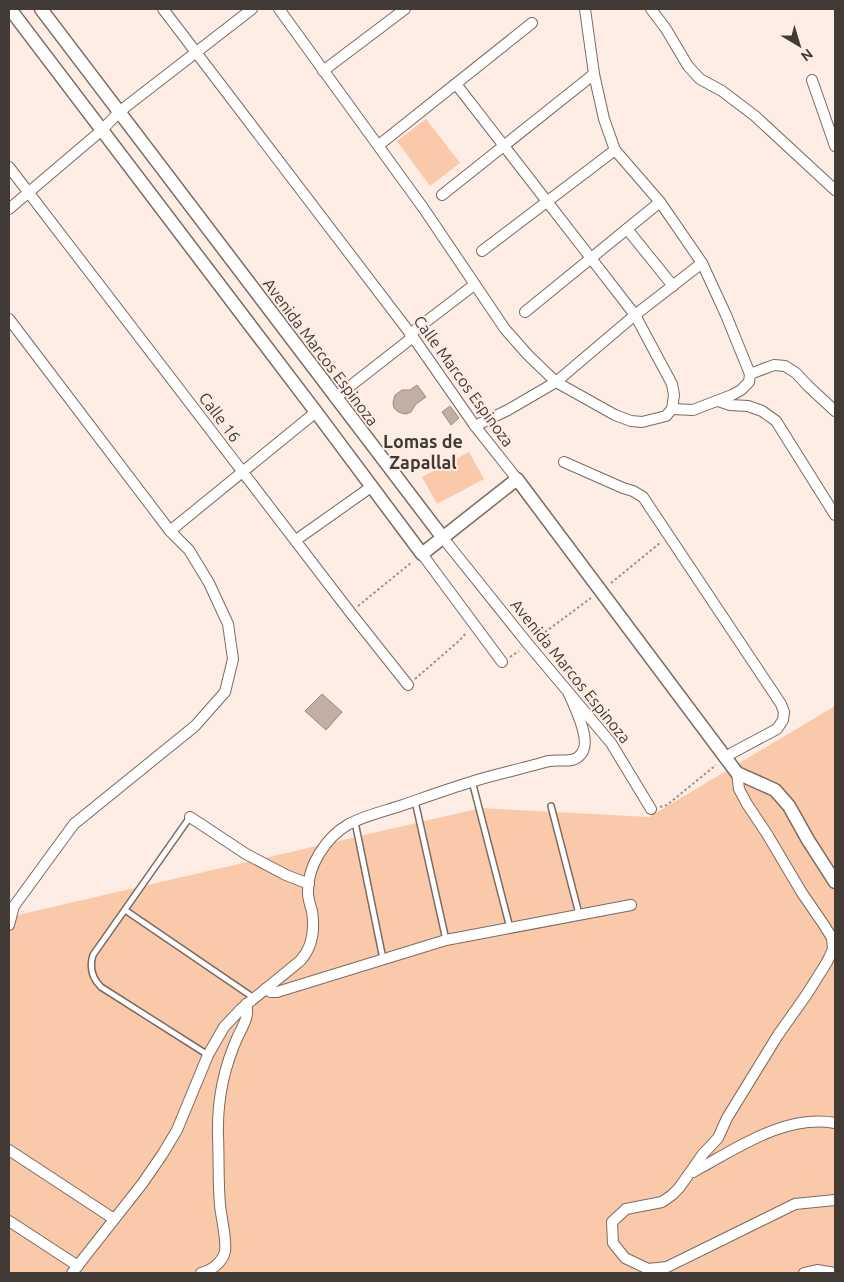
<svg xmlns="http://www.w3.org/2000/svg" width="844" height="1282" font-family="Ubuntu,sans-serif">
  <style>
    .green { fill: #fac9aa }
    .building { fill: #c1afa4; stroke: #9c8b80 }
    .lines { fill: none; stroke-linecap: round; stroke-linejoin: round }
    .service-casing { stroke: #7b6a60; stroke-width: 8 }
    .minor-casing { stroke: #7b6a60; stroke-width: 12 }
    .tertiary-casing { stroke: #7b6a60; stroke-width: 15 }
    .path { stroke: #9d928b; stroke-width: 2; stroke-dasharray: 2.5 2.5; stroke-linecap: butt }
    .service { stroke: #fff; stroke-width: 5 }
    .minor { stroke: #fff; stroke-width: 10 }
    .tertiary { stroke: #fff; stroke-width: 12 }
    .labels { text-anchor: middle; stroke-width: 4; stroke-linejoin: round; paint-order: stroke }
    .street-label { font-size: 16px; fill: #413a35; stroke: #fdede4 }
    .neighbourhood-label { font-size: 18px; font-weight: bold; fill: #413a35; stroke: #fdede4 }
  </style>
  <rect width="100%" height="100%" fill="#fdede4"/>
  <g class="green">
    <polygon points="426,119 460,163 430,186 397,141"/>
    <polygon points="469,452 484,479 437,504 422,477"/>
    <polygon points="835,706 835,1273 9,1273 9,917 481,808 649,817"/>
  </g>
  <g class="building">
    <polygon points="417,385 426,397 416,404 411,412 406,414 401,413 397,411 394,408 393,403 395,395 402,390 410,390"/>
    <polygon points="450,406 459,418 451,425 442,412"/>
    <polygon points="322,694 342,712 326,730 305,711"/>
  </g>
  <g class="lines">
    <g class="service-casing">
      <g id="service">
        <polyline points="472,781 510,928"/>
        <polyline points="415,801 446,940"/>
        <polyline points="551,806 579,914"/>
        <path d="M190,817L93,955C89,968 92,978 101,987L208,1055"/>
        <polyline points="355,822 383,959"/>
        <polyline points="125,910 254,998"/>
      </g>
    </g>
    <g class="minor-casing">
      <g id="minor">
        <polyline points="163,9 413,337 475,426 517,479"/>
        <polyline points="279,9 424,209 505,329 528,355 556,382 615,415 631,421 642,422 666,416 672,409 674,395 672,384 635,315 456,84"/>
        <polyline points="585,9 594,74 604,119 615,150 660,202 702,263 726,315 750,374"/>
        <polyline points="651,9 666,29 688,66 700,79 722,91 755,116 835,190"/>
        <polyline points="323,71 405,9"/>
        <polyline points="812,80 835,146"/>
        <polyline points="379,145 532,23"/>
        <polyline points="9,167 350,612 408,685"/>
        <polyline points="442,195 594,74"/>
        <polyline points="9,209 102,130 119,112 252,9"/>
        <polyline points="627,229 673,286"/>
        <polyline points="482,251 615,150"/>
        <polyline points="525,312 660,202"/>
        <polyline points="9,319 170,531 189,550 209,583 228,624 233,659 225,692 195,726 74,824 14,906 9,925"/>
        <polyline points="410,334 474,285"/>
        <polyline points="335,398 413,337"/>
        <polyline points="718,401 730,405 748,406 762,411 776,421 835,515"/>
        <polyline points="672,409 693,410 732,395 741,390 749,382 750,374 774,365 785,366 796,373 808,386 835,411"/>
        <polyline points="475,426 508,410 556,382 635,315 702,263"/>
        <polyline points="564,462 623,488 633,491 643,497 781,704 784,712 783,720 777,729 732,753 725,758"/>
        <polyline points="170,531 316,412"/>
        <polyline points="443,538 528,644 611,743 651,809"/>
        <polyline points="296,540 371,487"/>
        <polyline points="422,554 502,662"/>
        <polyline points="737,773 739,789 747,804 767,834 802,893 824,925 832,938 833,949 827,962 807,994 778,1035 727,1118 718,1138 703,1154 679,1188 672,1195 662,1202 626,1209 612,1222 613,1243 625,1258 648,1269 667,1267 795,1204 835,1200"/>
        <polyline points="190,817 246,854 286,875 309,884"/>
        <polyline points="265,989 271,992 277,992 446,940 631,905"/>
        <polyline points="9,1150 114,1219"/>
        <path d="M693,1172C736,1149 784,1114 835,1123"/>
        <polyline points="9,1221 78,1266"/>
        <path d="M72,1273L142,1184L162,1155L177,1130L208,1055L224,1027L241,1009L300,961C313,947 315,930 312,911C310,905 308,899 308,893C307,866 326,837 349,824C366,815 385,811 403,805C426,797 448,789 471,782C492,775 513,771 534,765C539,764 544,762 549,761C561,759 576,765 583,751C590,738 575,707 569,694"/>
        <path d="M201,1273C211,1271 223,1262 225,1251C227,1240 221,1217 220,1205C218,1183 219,1159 218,1136C217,1102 224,1067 238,1036C243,1026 250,1015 246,1004"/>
        <polyline points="804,1273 817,1270 835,1273"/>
      </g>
    </g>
    <g class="tertiary-casing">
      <g id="tertiary">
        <polyline points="10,9 316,412 422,554 517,479 737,773 775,790 789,806 808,840 835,882"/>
        <polyline points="41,9 443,538"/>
      </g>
    </g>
    <g class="path">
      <polyline points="611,583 660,543"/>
      <polyline points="358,606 412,562"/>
      <polyline points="537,638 591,598"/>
      <polyline points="510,657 519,651"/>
      <polyline points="415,679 460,640 467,632"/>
      <polyline points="660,807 667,805 716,765"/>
    </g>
    <use href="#service" class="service"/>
    <use href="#minor" class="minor"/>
    <use href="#tertiary" class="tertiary"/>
  </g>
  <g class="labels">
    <g class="street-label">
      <text transform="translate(321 352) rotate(53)" y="6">Avenida Marcos Espinoza</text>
      <text transform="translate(464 381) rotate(54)" y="6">Calle Marcos Espinoza</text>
      <text transform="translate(220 417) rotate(53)" y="6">Calle 16</text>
      <text transform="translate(571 671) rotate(51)" y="6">Avenida Marcos Espinoza</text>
    </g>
    <g class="neighbourhood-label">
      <text x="423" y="448">Lomas de<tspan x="423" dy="21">Zapallal</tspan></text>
    </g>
  </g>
  <rect width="844" height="1282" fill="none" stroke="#413a35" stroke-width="20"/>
  <g transform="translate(799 45) rotate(142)" stroke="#fdede4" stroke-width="4" paint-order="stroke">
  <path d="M0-4L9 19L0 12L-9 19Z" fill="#413a35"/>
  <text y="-8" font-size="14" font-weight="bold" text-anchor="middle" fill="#413a35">N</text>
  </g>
</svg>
